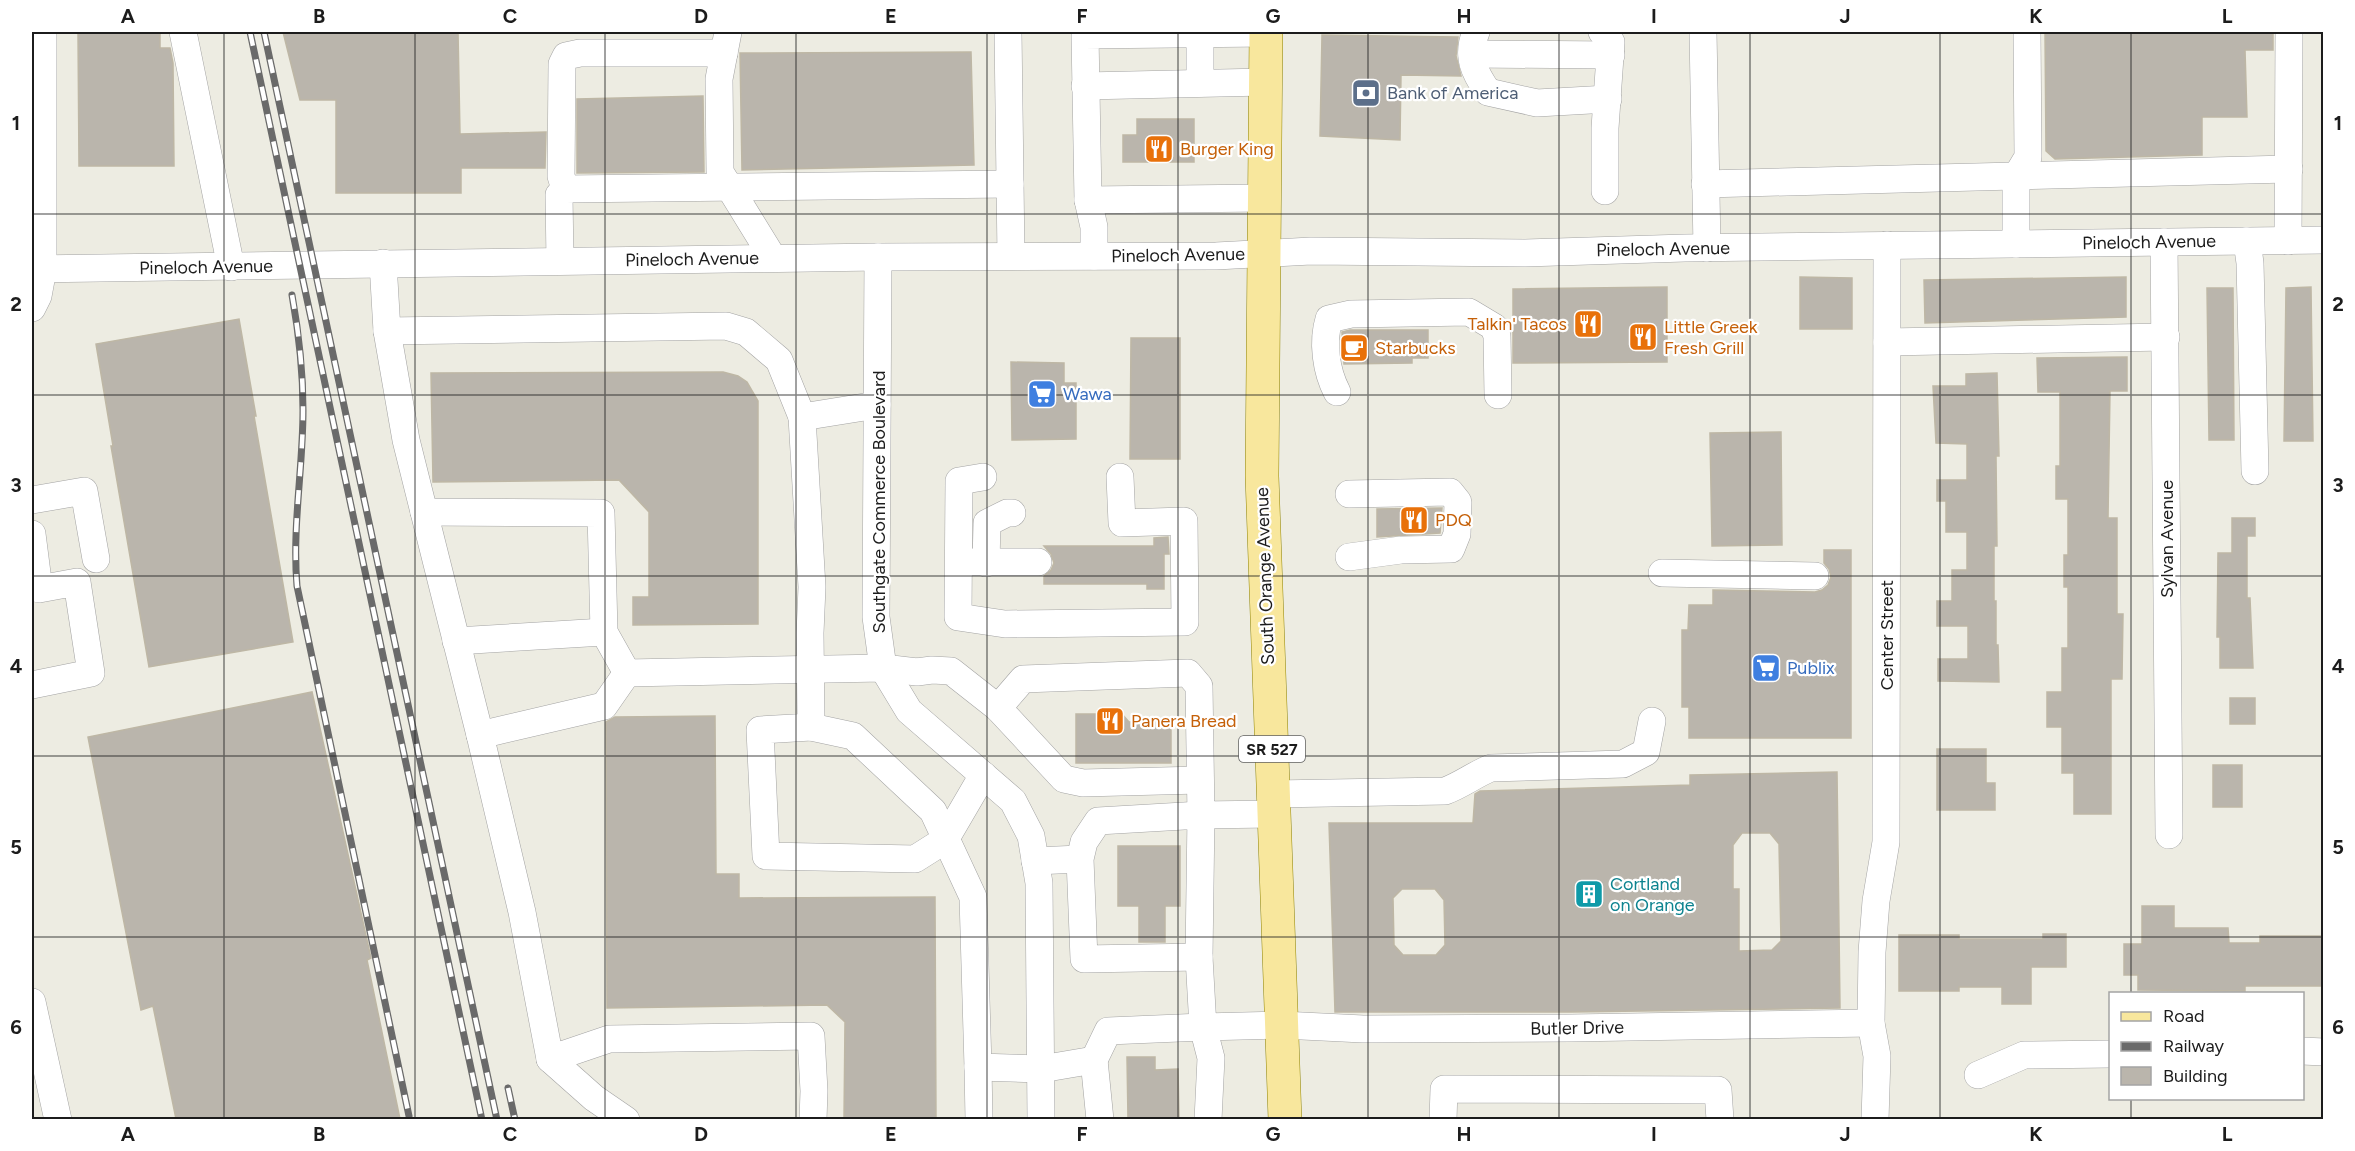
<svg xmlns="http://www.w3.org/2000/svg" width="2355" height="1151" font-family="Figtree,sans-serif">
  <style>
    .building { fill: #bab5ac; stroke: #beb7a5; stroke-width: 1.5; fill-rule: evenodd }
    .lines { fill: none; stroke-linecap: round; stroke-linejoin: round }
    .minor-casing { stroke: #a3a3a3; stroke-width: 28 }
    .major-casing { stroke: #8f8406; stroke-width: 34 }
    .minor { stroke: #fff; stroke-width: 27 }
    .major { stroke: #f8e79d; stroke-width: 33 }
    .rail-casing { stroke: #6a6a6a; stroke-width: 7 }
    .rail { stroke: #fff; stroke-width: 4.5; stroke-dasharray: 14; stroke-linecap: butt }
    .grid { fill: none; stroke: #1c1c1c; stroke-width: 1.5; stroke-opacity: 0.55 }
    .labels { text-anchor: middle; stroke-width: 4.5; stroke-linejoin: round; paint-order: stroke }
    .shield { fill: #fff; stroke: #606060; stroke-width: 1.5 }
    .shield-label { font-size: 16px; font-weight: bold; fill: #1c1c1c }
    .service-label { font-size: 18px; fill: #4e5e75; stroke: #fff; text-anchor: start }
    .food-label { font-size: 18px; fill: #c56008; stroke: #fff; text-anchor: start }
    .street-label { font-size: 18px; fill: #1c1c1c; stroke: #fff }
    .shop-label { font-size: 18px; fill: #366cbe; stroke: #fff; text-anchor: start }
    .culture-label { font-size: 18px; fill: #0d838f; stroke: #fff; text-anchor: start }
    .neatline { fill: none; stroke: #1c1c1c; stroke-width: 2 }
    .grid-label { font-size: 20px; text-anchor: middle; font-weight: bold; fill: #1c1c1c }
  </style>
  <rect width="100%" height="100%" fill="#edece2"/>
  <g class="building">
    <polygon points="78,32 160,32 160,48 170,48 173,63 174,166 79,166"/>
    <polygon points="283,32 458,32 460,134 546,132 545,168 461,168 461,193 336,193 336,100 300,100"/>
    <polygon points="2045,32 2273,32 2273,50 2245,50 2247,117 2202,117 2202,155 2055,159 2046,151"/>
    <polygon points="1322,35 1458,37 1456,56 1461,76 1401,75 1400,140 1320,136"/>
    <polygon points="971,52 974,165 742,170 740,53"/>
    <polygon points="703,96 704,172 577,173 577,99"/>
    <polygon points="1137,119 1194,119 1194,162 1123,162 1123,135 1137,135"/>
    <polygon points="1800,277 1852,278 1852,329 1800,329"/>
    <polygon points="2126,277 2126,317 1925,323 1924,280"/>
    <polygon points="1667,287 1667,362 1513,363 1513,289"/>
    <polygon points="2311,287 2313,441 2284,441 2286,288"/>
    <polygon points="2207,288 2233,288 2234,440 2209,440"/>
    <polygon points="239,319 256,416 254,416 293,642 149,667 111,446 113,446 96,344"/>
    <polygon points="1350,330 1428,330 1428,358 1412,358 1412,363 1344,364 1342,332"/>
    <polygon points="1131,338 1180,338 1180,459 1130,459"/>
    <polygon points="2127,357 2127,391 2110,391 2108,518 2117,518 2117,614 2123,614 2122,679 2111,679 2111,814 2074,814 2074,773 2062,773 2062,727 2047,727 2047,692 2062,692 2062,648 2068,648 2068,587 2064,587 2064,555 2068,555 2068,499 2056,499 2056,466 2060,466 2060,392 2038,392 2037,358"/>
    <polygon points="1011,362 1064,363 1064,383 1076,383 1076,439 1012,440"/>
    <polygon points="723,372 738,376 747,382 758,401 758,624 633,625 633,597 649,597 649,512 619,480 433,482 431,373"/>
    <polygon points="1997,373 1999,456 1996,456 1997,546 1994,546 1994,601 1996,601 1996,645 1998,645 1999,682 1938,681 1938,659 1968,659 1968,626 1937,626 1937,601 1952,601 1952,570 1967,570 1967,532 1946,532 1946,501 1937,501 1937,480 1967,480 1967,444 1936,443 1933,386 1966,386 1966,374"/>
    <polygon points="1781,432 1782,545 1712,546 1710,433"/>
    <polygon points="1442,508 1440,533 1377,537 1377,509"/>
    <polygon points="2232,518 2255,518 2255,536 2247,536 2247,598 2250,598 2253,668 2220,668 2220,637 2217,637 2218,553 2232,553"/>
    <polygon points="1168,537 1169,554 1164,554 1164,589 1147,589 1147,584 1044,584 1044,576 1051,570 1054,563 1051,554 1044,546 1154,546 1154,538"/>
    <polygon points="1824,550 1851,550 1851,738 1689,738 1689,707 1682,707 1682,630 1688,630 1689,605 1713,605 1713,590 1815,592 1822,590 1828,585 1831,577 1829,569 1824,563"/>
    <polygon points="312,692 371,958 367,960 400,1119 176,1119 153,1006 141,1010 88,737"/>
    <rect x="2230" y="698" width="25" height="26"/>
    <polygon points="1076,714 1122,714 1129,722 1171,721 1171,763 1076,763"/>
    <polygon points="715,716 716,874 739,874 739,898 935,897 936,1119 844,1119 845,1022 827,1005 607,1008 606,722 615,717"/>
    <polygon points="1937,749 1986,749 1986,783 1995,783 1995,810 1937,810"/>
    <rect x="2213" y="765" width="29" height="42"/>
    <path d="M1837,772L1840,1008L1571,1012H1335L1329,823H1473L1475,794L1480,791L1690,785V775ZM1742,833H1770L1779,844L1781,941L1772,950L1739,951V889H1733V845ZM1402,889H1435L1444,900L1445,945L1436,955H1403L1394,945L1393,898Z"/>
    <polygon points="1118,846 1180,846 1180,906 1165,906 1165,942 1139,942 1139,906 1118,906"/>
    <polygon points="2142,906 2174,906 2174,928 2228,928 2229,943 2260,943 2260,936 2322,936 2322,986 2245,986 2245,991 2138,990 2138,975 2124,975 2124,944 2142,944"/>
    <polygon points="2043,934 2066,934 2066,967 2031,967 2031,1004 2002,1004 2002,987 1959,987 1959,991 1899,991 1899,935 1959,935 1959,939 2043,939"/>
    <polygon points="1127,1057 1155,1057 1155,1070 1178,1069 1179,1119 1128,1119"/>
  </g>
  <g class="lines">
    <g class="minor-casing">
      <g id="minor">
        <polyline points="183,32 231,267"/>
        <polyline points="728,32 719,79 720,172 773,258"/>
        <polyline points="1008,32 1011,256"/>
        <path d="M1476,32C1466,56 1474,72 1488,92L1537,103L1608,99"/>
        <polyline points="1602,32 1611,42 1605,128 1605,191"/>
        <polyline points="1703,32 1707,248"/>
        <polyline points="1200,33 1200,83"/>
        <polyline points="1472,54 1611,55"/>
        <polyline points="1085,86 1265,82"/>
        <polyline points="1705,184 2289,169"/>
        <polyline points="565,189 561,176 562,64 566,56 580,53 724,53"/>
        <polyline points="1088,200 1264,198"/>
        <polyline points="2247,241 2250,263 2255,471"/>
        <polyline points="2288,241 2289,32"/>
        <polyline points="2164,242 2169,835"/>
        <polyline points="2016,244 2016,177 2028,157 2027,32"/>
        <polyline points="1094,256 1094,227 1088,200 1085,35 1266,33"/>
        <polyline points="878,257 876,617 883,668 909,711 1013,801 1031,836 1039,883 1041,1120"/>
        <polyline points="560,261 559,195 565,189 1010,184"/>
        <polyline points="383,263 387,331 406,440 424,512 601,513 604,632 627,673"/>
        <polyline points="32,269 878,257 1216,256 1311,251 1525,253 1685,248 2324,240"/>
        <polyline points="32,308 38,296 43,269 43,32"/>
        <polyline points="387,331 726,326 746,332 779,360 802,417 877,405"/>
        <polyline points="1887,342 2166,337"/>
        <path d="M1337,392C1326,371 1322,342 1329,319L1351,314L1469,312L1494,327L1497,336L1498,395"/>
        <polyline points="802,417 812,587 810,633 811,727 760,730 766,856 915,859 945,840 983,775"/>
        <polyline points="983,477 959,481 958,617 1005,624 1185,622 1184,521 1122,523 1120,477"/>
        <polyline points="1349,494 1450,492 1458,502 1457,534 1451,549 1401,550 1349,557"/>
        <polyline points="32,500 84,491 96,559"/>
        <polyline points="424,512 480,735"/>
        <polyline points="32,534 39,589 77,582 91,673 32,685"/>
        <polyline points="959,562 1038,562"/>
        <polyline points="986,563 987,523 1007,513 1012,513"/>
        <polyline points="1662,573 1815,576"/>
        <polyline points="456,641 604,632"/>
        <polyline points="627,673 604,706 480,735 522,912 550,1059 609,1039 811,1036 814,1091 813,1120"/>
        <polyline points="627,673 883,668 917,672 932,670 951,671 998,708 1064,779 1083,783 1200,780"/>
        <polyline points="998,708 1023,679 1188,673 1199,686 1201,815 1275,814"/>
        <polyline points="811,727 853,736 933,811 973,897 978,1067 1041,1069 1094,1060 1108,1031 1203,1027 1211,1058 1208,1120"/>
        <path d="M1274,794L1445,791C1462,785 1475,774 1491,768L1623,764L1646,752L1652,721"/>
        <polyline points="1035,861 1080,859 1084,842 1098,821 1201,815 1199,957 1084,959 1080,859"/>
        <polyline points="1199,957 1203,1027 1282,1025 1363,1029 1571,1028 1871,1023"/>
        <polyline points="32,1002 58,1120"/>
        <polyline points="2302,1051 2324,1052"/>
        <polyline points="550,1059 594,1098 626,1120"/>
        <polyline points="1094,1060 1100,1120"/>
        <polyline points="978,1067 979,1120"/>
        <polyline points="1978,1075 2024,1055 2110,1054"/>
        <polyline points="1443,1120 1444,1089 1718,1090 1720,1120"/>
        <polyline points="1875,1120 1877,1056 1871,1023 1872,952 1876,901 1886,842 1887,245"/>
      </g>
    </g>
    <g class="major-casing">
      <polyline id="major" points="1266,32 1262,476 1285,1120"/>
    </g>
    <use href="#minor" class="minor"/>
    <use href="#major" class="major"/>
    <g class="rail-casing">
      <g id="rail">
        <polyline points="250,32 482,1120"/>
        <polyline points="264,32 497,1120"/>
        <path d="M292,295C299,334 303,371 303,410C303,469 292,527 297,586L409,1116"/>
        <polyline points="508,1088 515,1120"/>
      </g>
    </g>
    <use href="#rail" class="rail"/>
  </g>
  <path class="grid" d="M224,32V1120M415,32V1120M605,32V1120M796,32V1120M987,32V1120M1178,32V1120M1368,32V1120M1559,32V1120M1750,32V1120M1940,32V1120M2131,32V994M32,214H2324M32,395H2324M32,576H2324M32,756H2324M32,937H2324M2131,1098V1120"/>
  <defs>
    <g id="bank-square" transform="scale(1.5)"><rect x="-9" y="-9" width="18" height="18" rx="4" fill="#5c6f8a" stroke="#fff"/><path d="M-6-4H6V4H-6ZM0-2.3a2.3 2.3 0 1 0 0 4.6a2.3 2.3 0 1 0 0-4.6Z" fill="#fff"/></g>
    <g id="restaurant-square" transform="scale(1.5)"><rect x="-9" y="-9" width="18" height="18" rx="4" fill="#e8710a" stroke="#fff"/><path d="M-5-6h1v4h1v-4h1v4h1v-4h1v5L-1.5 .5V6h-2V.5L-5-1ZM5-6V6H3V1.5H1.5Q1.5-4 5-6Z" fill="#fff"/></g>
    <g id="cafe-square" transform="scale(1.5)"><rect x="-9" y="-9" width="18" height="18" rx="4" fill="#e8710a" stroke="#fff"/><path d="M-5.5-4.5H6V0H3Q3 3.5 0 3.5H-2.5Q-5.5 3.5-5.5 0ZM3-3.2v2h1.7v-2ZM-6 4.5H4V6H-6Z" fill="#fff"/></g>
    <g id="supermarket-square" transform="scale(1.5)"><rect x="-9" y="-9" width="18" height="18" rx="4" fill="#3f7fe0" stroke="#fff"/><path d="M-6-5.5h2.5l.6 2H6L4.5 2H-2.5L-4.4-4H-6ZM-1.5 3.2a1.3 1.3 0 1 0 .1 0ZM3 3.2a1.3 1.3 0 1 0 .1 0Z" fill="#fff"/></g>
    <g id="building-square" transform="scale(1.5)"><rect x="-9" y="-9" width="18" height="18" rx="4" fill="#0f9aa8" stroke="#fff"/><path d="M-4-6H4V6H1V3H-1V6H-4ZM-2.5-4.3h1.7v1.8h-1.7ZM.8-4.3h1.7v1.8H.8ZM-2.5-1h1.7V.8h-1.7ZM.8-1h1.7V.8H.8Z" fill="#fff"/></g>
  </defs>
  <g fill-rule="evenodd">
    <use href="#bank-square" x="1366" y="93"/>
    <use href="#restaurant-square" x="1159" y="149"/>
    <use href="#restaurant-square" x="1588" y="324"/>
    <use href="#restaurant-square" x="1643" y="337"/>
    <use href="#cafe-square" x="1354" y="348"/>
    <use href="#supermarket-square" x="1042" y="394"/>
    <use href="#restaurant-square" x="1414" y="520"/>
    <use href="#supermarket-square" x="1766" y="668"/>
    <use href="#restaurant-square" x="1110" y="721"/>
    <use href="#building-square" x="1589" y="894"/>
  </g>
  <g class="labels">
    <rect class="shield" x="1239" y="736" width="66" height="26" rx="4.5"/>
    <g class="shield-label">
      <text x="1272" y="755">SR 527</text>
    </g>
    <g class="service-label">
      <text x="1387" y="99">Bank of America</text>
    </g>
    <g class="food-label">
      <text x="1180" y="155">Burger King</text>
      <text x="1567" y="330" text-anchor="end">Talkin' Tacos</text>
      <text x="1664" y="333">Little Greek<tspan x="1664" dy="21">Fresh Grill</tspan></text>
      <text x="1375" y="354">Starbucks</text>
      <text x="1435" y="526">PDQ</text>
      <text x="1131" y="727">Panera Bread</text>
    </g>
    <g class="street-label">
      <text transform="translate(2149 242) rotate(-1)" y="6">Pineloch Avenue</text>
      <text transform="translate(1663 249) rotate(-1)" y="6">Pineloch Avenue</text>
      <text transform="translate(1178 255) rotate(-1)" y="6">Pineloch Avenue</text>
      <text transform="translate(692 259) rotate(-1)" y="6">Pineloch Avenue</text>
      <text transform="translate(206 267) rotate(-1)" y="6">Pineloch Avenue</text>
      <text transform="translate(879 502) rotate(-90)" y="6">Southgate Commerce Boulevard</text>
      <text transform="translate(2167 539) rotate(-90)" y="6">Sylvan Avenue</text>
      <text transform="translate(1265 576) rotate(-92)" y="6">South Orange Avenue</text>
      <text transform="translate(1887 635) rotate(-90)" y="6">Center Street</text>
      <text transform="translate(1577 1028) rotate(-1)" y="6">Butler Drive</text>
    </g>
    <g class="shop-label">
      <text x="1063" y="400">Wawa</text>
      <text x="1787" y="674">Publix</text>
    </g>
    <g class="culture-label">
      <text x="1610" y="890">Cortland<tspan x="1610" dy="21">on Orange</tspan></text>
    </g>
  </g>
  <rect width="2355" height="1151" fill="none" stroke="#ffffff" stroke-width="66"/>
  <rect x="2109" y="992" width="195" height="108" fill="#ffffff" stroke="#a4a4a4" stroke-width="1.5"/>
  <rect x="2121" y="1012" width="30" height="9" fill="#f8e79d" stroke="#a4a4a4" stroke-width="1.5"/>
  <text x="2163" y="1022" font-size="18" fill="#1c1c1c">Road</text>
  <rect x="2121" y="1042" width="30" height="9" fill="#6a6a6a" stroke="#a4a4a4" stroke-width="1.5"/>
  <text x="2163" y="1052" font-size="18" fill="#1c1c1c">Railway</text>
  <rect x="2121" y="1067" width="30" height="18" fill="#bab5ac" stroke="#a4a4a4" stroke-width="1.5"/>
  <text x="2163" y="1082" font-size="18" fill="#1c1c1c">Building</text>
  <rect x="33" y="33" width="2289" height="1085" class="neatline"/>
  <g class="grid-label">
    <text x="128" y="23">A</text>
    <text x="319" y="23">B</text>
    <text x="510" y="23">C</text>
    <text x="701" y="23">D</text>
    <text x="891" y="23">E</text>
    <text x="1082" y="23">F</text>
    <text x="1273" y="23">G</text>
    <text x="1464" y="23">H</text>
    <text x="1654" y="23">I</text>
    <text x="1845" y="23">J</text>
    <text x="2036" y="23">K</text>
    <text x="2227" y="23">L</text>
    <text x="16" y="130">1</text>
    <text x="2338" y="130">1</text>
    <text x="16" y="311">2</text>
    <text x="2338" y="311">2</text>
    <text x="16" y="492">3</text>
    <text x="2338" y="492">3</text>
    <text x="16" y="673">4</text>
    <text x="2338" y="673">4</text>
    <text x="16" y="854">5</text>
    <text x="2338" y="854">5</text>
    <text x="16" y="1034">6</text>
    <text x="2338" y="1034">6</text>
    <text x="128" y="1141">A</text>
    <text x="319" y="1141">B</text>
    <text x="510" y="1141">C</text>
    <text x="701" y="1141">D</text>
    <text x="891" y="1141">E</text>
    <text x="1082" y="1141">F</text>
    <text x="1273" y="1141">G</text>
    <text x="1464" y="1141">H</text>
    <text x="1654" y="1141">I</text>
    <text x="1845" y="1141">J</text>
    <text x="2036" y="1141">K</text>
    <text x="2227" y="1141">L</text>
  </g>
</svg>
